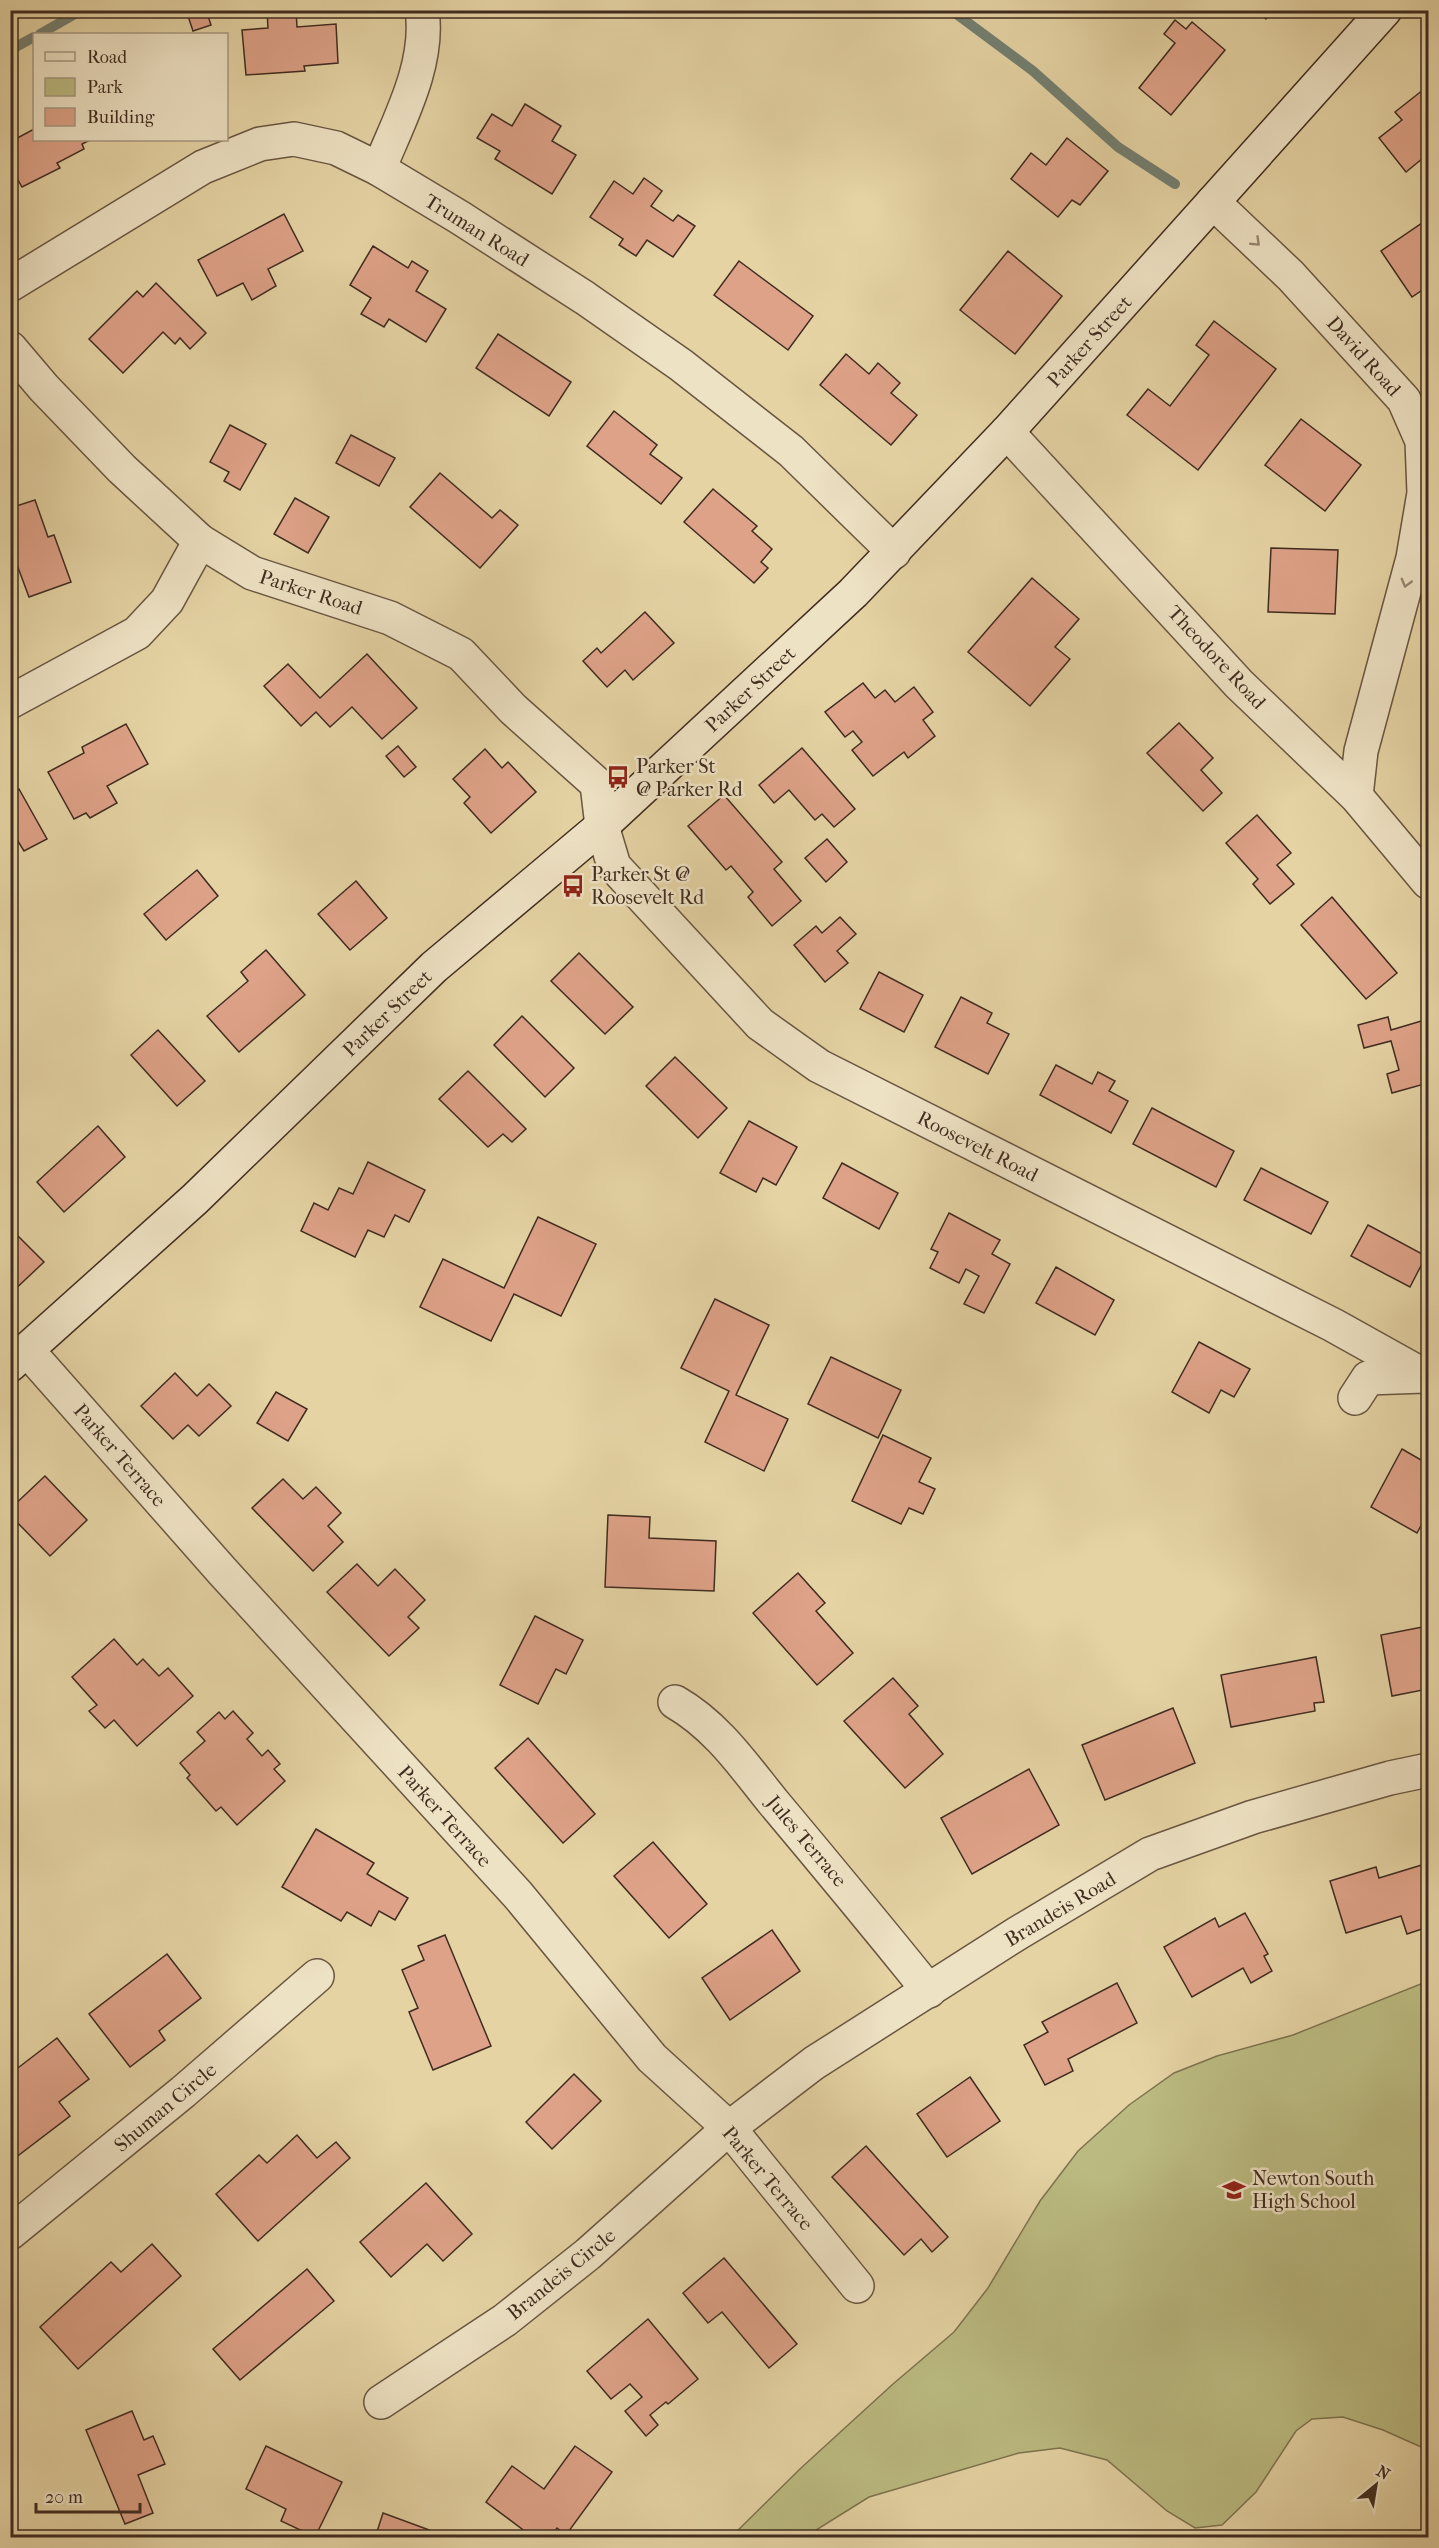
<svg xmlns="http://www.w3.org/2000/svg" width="1439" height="2548" font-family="'IM FELL French Canon',serif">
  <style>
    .green { fill: #bbbb81; stroke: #7e7450; stroke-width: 1.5 }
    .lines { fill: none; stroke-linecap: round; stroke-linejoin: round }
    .stream { stroke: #748072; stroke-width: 10 }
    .building { fill: #dea288; stroke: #402c20; stroke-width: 1.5 }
    .minor-casing { stroke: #695641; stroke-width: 36 }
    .tertiary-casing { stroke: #695641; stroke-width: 36 }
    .secondary-casing { stroke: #402c20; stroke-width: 36 }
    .minor { stroke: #eee2c4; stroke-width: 33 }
    .tertiary { stroke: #eee2c4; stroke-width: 33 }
    .secondary { stroke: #eee2c4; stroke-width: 33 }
    .oneway { stroke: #978772 }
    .labels { text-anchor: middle; stroke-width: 5; stroke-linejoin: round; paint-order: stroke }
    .street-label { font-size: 20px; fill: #402c20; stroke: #eee2c4 }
    .poi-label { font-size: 20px; fill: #402c20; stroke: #eee2c4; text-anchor: start }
  </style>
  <rect width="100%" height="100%" fill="#e5d3a4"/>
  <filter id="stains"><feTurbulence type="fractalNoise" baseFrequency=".00333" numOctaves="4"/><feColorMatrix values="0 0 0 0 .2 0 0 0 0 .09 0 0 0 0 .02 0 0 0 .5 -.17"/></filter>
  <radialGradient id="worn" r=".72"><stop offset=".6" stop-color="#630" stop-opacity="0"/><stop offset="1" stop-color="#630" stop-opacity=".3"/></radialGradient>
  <polygon class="green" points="1428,1981 1428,2450 1383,2430 1343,2417 1312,2419 1296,2431 1256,2492 1222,2525 1195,2528 1167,2511 1107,2460 1060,2448 1019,2453 869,2497 805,2537 731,2537 801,2468 893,2384 954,2332 988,2288 1040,2201 1078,2151 1129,2105 1174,2073 1217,2056 1293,2035"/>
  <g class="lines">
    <g class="stream">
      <polyline points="951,10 1033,71 1118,147 1175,184"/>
      <polyline points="40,34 82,10"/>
      <polyline points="10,50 34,37"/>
    </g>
  </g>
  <g class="building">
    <polygon points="186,10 206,10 211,25 193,31"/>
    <polygon points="267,10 296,10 297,27 336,24 338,63 304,66 305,71 246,75 242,30 268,28"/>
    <polygon points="1255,10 1273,10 1266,19"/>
    <polygon points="1175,20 1186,29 1192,22 1225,50 1171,115 1139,88 1175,43 1164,34"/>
    <polygon points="1428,86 1428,154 1406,172 1379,138 1402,120 1395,112"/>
    <polygon points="525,104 561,126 552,141 576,155 552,194 495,159 500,151 477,138 492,114 512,126"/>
    <polygon points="34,129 34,140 90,140 82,144 84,149 57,163 60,168 22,187 10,166 10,142"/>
    <polygon points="1067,138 1108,171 1080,205 1072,200 1058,217 1011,179 1031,153 1046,165"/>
    <polygon points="644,178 662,191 651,206 673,221 678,215 695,226 673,257 647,240 636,256 619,245 623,239 590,217 614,181 633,194"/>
    <polygon points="284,214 303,251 268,269 276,286 252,300 243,283 217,296 198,260"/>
    <polygon points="1428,219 1428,286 1412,297 1381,251"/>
    <polygon points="373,246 408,268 412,261 428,271 416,291 446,309 426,342 389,319 384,327 361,314 371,298 350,285"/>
    <polygon points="1008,251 1062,296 1015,354 960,310"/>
    <polygon points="739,261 813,316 788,350 714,295"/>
    <polygon points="156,283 206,333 190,349 180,338 175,344 163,332 123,373 89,339 137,291 143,297"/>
    <polygon points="1214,321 1276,369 1198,470 1127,415 1148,389 1170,406 1209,355 1196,345"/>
    <polygon points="498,334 571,382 549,416 476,368"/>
    <polygon points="846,354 869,374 878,363 900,383 891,393 917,415 891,445 820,385"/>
    <polygon points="614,411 657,445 650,454 682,478 661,504 587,446"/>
    <polygon points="1301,419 1361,465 1325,511 1265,465"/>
    <polygon points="230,425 266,444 240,490 224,481 229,472 210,462"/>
    <polygon points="351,435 395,458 379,486 336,463"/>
    <polygon points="440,473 492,518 500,510 518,525 480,568 410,507"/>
    <polygon points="713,489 757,526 752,531 772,549 761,562 768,568 754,583 684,522"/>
    <polygon points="295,498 329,517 308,553 274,534"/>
    <polygon points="35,500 48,537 54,535 71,582 29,597 10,546 10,508"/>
    <polygon points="1271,548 1338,550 1335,614 1268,612"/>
    <polygon points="1032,578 1079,619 1055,647 1070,659 1030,706 968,652"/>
    <polygon points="645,612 674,643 633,680 625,670 607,687 583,661 597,648 601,653"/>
    <polygon points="367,654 417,708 382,739 352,707 330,727 316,712 301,726 264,686 288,664 320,698"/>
    <polygon points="863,683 875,698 885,690 895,702 914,687 933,712 923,720 935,736 908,758 904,752 873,776 852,750 862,742 853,731 845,737 825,712"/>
    <polygon points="1179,723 1213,758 1201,770 1222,793 1203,811 1147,753"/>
    <polygon points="126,724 148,764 107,786 117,803 90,818 86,813 74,819 48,772 84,753 82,747"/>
    <polygon points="398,746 416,767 404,777 386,756"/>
    <polygon points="802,748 855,809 834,827 822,814 815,820 789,790 774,803 759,785"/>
    <polygon points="485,749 502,768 508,762 536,792 491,833 464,803 470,797 453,779"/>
    <polygon points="19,789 47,839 24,851 16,838 10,841 10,794"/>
    <polygon points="724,795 782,862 774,869 801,901 772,926 748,897 753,892 731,866 726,870 688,826"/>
    <polygon points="1257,815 1291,853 1277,865 1294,884 1270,904 1253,884 1258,879 1226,843"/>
    <polygon points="827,839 847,862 826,882 805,858"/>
    <polygon points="197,870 218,896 166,940 144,914"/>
    <polygon points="356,881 387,918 350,950 318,914"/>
    <polygon points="1332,897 1397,973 1366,999 1301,925"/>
    <polygon points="840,917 856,934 837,951 848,963 825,982 794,945 816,926 822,933"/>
    <polygon points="266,950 305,995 239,1052 207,1016 248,981 241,972"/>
    <polygon points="579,953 633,1007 605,1034 551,981"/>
    <polygon points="879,972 923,995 904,1032 860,1009"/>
    <polygon points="961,997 992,1013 987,1023 1009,1034 988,1074 935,1047"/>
    <polygon points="522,1016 574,1068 545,1097 494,1045"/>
    <polygon points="1388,1017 1391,1030 1428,1019 1428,1083 1392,1093 1387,1074 1399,1070 1391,1041 1364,1048 1358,1025"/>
    <polygon points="158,1030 205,1081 177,1106 131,1055"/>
    <polygon points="675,1057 727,1108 698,1138 646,1086"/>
    <polygon points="1056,1065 1092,1084 1098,1072 1115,1081 1109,1091 1128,1101 1111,1133 1040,1095"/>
    <polygon points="468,1071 526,1129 512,1142 503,1134 488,1147 439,1099"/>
    <polygon points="1152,1108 1234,1151 1216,1187 1133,1144"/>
    <polygon points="749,1121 797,1147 776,1185 763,1178 756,1192 720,1173"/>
    <polygon points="1427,1125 1428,1125 1428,1183 1425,1183"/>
    <polygon points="98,1126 125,1157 64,1212 37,1182"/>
    <polygon points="368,1162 425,1190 409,1222 395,1215 384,1237 368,1230 355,1257 301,1231 314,1203 328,1210 339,1188 353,1194"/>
    <polygon points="842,1163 898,1193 879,1229 823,1198"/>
    <polygon points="1261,1168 1328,1202 1311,1234 1244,1200"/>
    <polygon points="949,1213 1000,1240 992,1254 1010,1264 984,1313 964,1304 979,1276 966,1269 959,1283 930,1268 938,1252 931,1249"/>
    <polygon points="538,1217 596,1244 561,1316 514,1294 491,1341 420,1307 443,1259 504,1288"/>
    <polygon points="1368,1225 1426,1256 1410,1287 1351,1256"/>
    <polygon points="10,1228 44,1262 10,1294"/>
    <polygon points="1056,1267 1114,1300 1095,1335 1036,1303"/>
    <polygon points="715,1299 769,1325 736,1395 788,1419 764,1471 705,1442 729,1391 681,1368"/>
    <polygon points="1199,1342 1250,1369 1234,1397 1221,1390 1209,1413 1172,1392"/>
    <polygon points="831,1357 901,1390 878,1438 808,1404"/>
    <polygon points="175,1373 197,1396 209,1384 231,1406 199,1436 188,1425 173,1439 141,1406"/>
    <polygon points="276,1392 307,1409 288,1441 257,1423"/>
    <polygon points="883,1435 931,1458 919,1482 935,1489 923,1514 909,1508 901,1524 852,1501"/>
    <polygon points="1402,1449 1428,1464 1428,1513 1417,1533 1371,1507"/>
    <polygon points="45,1476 87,1520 50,1556 10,1515 10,1509"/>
    <polygon points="283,1479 303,1499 316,1487 341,1513 328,1526 343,1542 313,1571 252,1508"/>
    <polygon points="608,1515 650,1517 649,1538 716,1541 714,1591 605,1587"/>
    <polygon points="357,1564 378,1586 395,1569 425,1600 408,1617 419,1628 389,1656 327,1592"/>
    <polygon points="798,1573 825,1603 816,1611 853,1653 817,1685 753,1613"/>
    <polygon points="535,1616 583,1640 566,1674 556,1669 538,1704 500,1685"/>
    <polygon points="1428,1626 1428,1689 1392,1696 1381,1635"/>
    <polygon points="114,1639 137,1665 143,1659 159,1676 168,1668 193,1696 137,1746 114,1720 105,1728 89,1711 97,1705 72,1677"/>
    <polygon points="1316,1657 1324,1702 1314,1703 1315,1711 1231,1727 1221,1675"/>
    <polygon points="893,1678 918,1706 909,1714 943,1754 905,1788 844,1721"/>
    <polygon points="1173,1708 1195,1763 1105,1800 1082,1745"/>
    <polygon points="233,1711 253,1733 247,1739 262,1756 268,1750 280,1764 274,1769 285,1781 237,1825 221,1807 216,1811 187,1778 190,1775 180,1763 205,1741 197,1732 219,1712 225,1719"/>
    <polygon points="528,1738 595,1814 563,1843 495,1768"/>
    <polygon points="1029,1769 1059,1825 972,1874 941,1818"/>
    <polygon points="316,1829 374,1863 367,1874 408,1898 395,1920 379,1911 371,1926 347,1912 341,1921 282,1887"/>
    <polygon points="653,1842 707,1904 669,1938 614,1876"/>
    <polygon points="1425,1864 1428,1874 1428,1927 1407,1934 1401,1916 1346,1933 1330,1881 1376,1867 1379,1878"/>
    <polygon points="1245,1913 1268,1954 1264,1956 1272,1971 1251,1983 1243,1968 1192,1997 1164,1947 1215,1918 1219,1927"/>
    <polygon points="772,1930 800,1971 730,2020 702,1978"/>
    <polygon points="445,1935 491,2046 433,2070 409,2012 418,2008 402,1970 424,1960 418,1946"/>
    <polygon points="167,1954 201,1998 159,2031 165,2040 130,2067 89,2014"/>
    <polygon points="1117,1983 1137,2023 1068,2059 1073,2071 1045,2085 1024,2045 1048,2032 1042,2022"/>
    <polygon points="57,2038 89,2079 59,2102 70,2116 11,2161 10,2074"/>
    <polygon points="574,2074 601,2101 552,2149 526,2122"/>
    <polygon points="970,2077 1000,2121 947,2157 917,2114"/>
    <polygon points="297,2135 317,2158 336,2142 350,2158 258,2241 216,2194 259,2155 267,2163"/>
    <polygon points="866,2146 948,2237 932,2252 921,2239 904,2255 832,2177"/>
    <polygon points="426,2183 472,2234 443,2261 427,2244 391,2277 360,2242"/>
    <polygon points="152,2244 181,2276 78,2369 40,2327 111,2262 121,2272"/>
    <polygon points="724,2258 797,2344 769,2368 722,2312 708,2323 683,2293"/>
    <polygon points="307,2269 334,2301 240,2380 213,2349"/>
    <polygon points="648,2319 698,2379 668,2404 666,2402 650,2415 658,2425 646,2436 625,2411 642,2397 630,2384 611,2399 587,2371"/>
    <polygon points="132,2411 144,2440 153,2436 165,2464 138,2475 153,2513 125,2524 86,2430"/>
    <polygon points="266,2446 342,2482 315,2537 281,2521 286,2509 246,2489"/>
    <polygon points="575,2446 612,2472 566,2535 557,2528 550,2538 534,2538 486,2502 512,2466 544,2489"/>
    <polygon points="383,2513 451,2538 375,2538"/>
  </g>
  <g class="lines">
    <g class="minor-casing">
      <g id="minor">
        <path d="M379,169C399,120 430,64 422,10"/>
        <polyline points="1213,202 1291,276 1404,400 1422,441 1424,493 1413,558 1361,751 1356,796"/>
        <polyline points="10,285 203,167 260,144 294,139 336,148 379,169 459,217 585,298 681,365 791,451 894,552"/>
        <polyline points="10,348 44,388 122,469 200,541 252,573 390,618 461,654 513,709 597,784 602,826"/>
        <polyline points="1007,432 1239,684 1356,796 1428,882"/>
        <polyline points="10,702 137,633 167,601 200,541"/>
        <polyline points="27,1350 223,1572 518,1895 652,2058 729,2128 857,2286"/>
        <polyline points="1355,1398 1368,1378 1424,1376 1428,1372"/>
        <path d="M675,1702C717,1726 744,1766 774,1803C826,1865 878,1928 929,1991"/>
        <polyline points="10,2233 183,2092 317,1976"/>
        <polyline points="381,2402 505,2320 588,2254 729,2128 814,2063 1018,1933 1150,1854 1253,1817 1390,1778 1428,1770"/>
      </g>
    </g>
    <g class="tertiary-casing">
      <polyline id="tertiary" points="602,826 614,866 760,1024 819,1066 1333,1325 1428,1378"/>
    </g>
    <g class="secondary-casing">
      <polyline id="secondary" points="10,1365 195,1199 434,967 602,826 853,593 1007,432 1385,10"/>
    </g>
    <use href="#minor" class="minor"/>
    <use href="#tertiary" class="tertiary"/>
    <use href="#secondary" class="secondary"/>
  </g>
  <defs><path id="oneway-chevron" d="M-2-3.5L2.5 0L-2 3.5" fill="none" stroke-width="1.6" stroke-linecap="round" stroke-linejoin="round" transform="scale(1.5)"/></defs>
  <g class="oneway">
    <use href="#oneway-chevron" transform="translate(1256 242) rotate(44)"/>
    <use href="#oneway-chevron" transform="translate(1406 583) rotate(105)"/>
  </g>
  <defs>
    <g id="bus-bare" transform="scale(1.8)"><path d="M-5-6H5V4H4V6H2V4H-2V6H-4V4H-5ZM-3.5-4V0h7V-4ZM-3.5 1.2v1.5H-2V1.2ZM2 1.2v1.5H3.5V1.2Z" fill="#8f2418" stroke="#eee2c4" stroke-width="2.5" paint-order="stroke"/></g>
    <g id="school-bare" transform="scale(1.8)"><path d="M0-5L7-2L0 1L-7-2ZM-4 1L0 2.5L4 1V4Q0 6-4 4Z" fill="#8f2418" stroke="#eee2c4" stroke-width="2.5" paint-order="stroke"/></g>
  </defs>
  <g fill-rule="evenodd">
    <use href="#bus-bare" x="618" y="777"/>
    <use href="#bus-bare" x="573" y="886"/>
    <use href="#school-bare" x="1234" y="2190"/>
  </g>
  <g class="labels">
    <g class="street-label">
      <text transform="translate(477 230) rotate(32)" y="7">Truman Road</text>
      <text transform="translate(1089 341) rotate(-48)" y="7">Parker Street</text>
      <text transform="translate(1364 356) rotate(48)" y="7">David Road</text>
      <text transform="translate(311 592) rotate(18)" y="7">Parker Road</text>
      <text transform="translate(1217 657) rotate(47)" y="7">Theodore Road</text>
      <text transform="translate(750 689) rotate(-43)" y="7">Parker Street</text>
      <text transform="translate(387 1013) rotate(-44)" y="7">Parker Street</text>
      <text transform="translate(978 1146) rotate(27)" y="7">Roosevelt Road</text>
      <text transform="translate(120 1455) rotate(49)" y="7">Parker Terrace</text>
      <text transform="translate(445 1816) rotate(48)" y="7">Parker Terrace</text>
      <text transform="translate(807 1841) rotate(50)" y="7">Jules Terrace</text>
      <text transform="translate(1060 1909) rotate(-31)" y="7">Brandeis Road</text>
      <text transform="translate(165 2107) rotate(-40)" y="7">Shuman Circle</text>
      <text transform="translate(768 2178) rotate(50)" y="7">Parker Terrace</text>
      <text transform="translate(561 2274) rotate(-39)" y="7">Brandeis Circle</text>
    </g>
    <g class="poi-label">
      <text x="636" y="773">Parker St<tspan x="636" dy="23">@ Parker Rd</tspan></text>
      <text x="591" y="881">Parker St @<tspan x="591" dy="23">Roosevelt Rd</tspan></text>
      <text x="1252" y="2185">Newton South<tspan x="1252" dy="23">High School</tspan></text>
    </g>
  </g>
  <rect width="1439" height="2548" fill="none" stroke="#e5d3a4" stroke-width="36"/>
  <rect x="12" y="12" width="1415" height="2524" fill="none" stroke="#402c20" stroke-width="3"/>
  <rect x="18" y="18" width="1403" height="2512" fill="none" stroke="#402c20" stroke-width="1.5"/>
  <rect x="33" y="33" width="195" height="108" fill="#eee2c4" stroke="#a89982" stroke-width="1.5"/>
  <rect x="45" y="52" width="30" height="9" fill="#eee2c4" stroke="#a89982" stroke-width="1.5"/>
  <text x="87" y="63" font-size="18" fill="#402c20">Road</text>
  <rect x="45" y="78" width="30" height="18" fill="#bbbb81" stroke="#a89982" stroke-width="1.5"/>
  <text x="87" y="93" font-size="18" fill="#402c20">Park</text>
  <rect x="45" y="108" width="30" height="18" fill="#dea288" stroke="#a89982" stroke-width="1.5"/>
  <text x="87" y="123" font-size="18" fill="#402c20">Building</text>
  <g transform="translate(1376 2485) rotate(30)" stroke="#eee2c4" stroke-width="4.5" paint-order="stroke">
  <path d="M0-4.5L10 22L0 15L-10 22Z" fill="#402c20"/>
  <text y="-9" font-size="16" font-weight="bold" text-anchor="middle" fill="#402c20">N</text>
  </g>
  <path d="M36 2503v9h104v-9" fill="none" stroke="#402c20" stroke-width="3"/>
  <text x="45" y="2503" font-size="18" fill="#402c20" stroke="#eee2c4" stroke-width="4.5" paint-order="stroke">20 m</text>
  <rect width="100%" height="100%" filter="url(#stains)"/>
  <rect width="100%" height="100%" fill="url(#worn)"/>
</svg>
